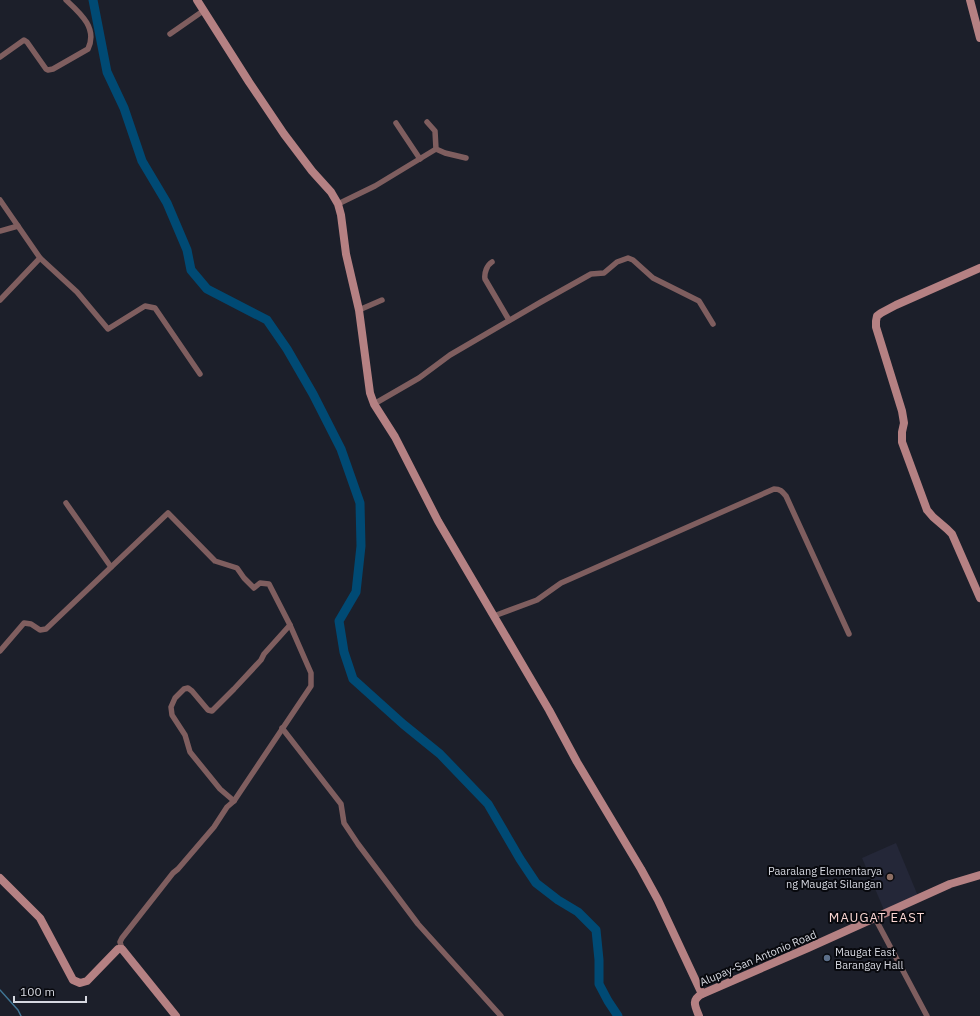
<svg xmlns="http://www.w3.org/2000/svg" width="980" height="1016" font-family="'IBM Plex Sans',sans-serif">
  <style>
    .built { fill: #242738 }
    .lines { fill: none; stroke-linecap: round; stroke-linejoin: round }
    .stream { stroke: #407594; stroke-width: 1.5 }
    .river { stroke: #004a74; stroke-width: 9 }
    .street { stroke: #7f5e5f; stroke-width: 5.5 }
    .secondary { stroke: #b58183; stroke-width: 8 }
    .education-dot { fill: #8d6e63; stroke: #08090e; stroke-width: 1.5 }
    .service-dot { fill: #5c6f8a; stroke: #08090e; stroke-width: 1.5 }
    .labels { text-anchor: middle; stroke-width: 4; stroke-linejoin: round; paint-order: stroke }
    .poi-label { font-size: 11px; fill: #d6d8e0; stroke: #08090e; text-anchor: end }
    .street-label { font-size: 11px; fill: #d6d8e0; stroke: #08090e }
    .quarter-label { font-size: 13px; letter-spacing: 1px; fill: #fbd7d3; stroke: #08090e }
  </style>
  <rect width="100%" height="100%" fill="#1c1f2a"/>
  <polygon class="built" points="896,843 918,896 884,910 862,858"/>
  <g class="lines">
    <polyline class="stream" points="0,990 18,1010 21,1016"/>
    <polyline class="river" points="93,0 107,72 124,108 142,161 167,203 187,250 191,270 207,289 267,320 287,349 313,394 341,449 360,503 361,546 356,592 339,621 344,652 353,679 403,724 440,754 488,804 520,859 536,883 558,900 578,912 596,930 599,960 599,984 608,1001 618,1016"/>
    <g class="street">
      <polyline points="170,34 203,11"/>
      <path d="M0,57L24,40L27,42L46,69L48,70L53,69L88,49C98,28 80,13 66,0"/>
      <polyline points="427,122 435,131 436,149 445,153 466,158"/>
      <polyline points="396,123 420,159"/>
      <polyline points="0,200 40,258 77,292 108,329 145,306 155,308 200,374"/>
      <polyline points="338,204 375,186 436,149"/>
      <polyline points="0,231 18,226"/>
      <path d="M492,262C487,265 484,273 485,279L509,320"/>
      <polyline points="0,300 40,258"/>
      <polyline points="359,310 382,300"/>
      <polyline points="374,404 419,378 450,355 541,302 591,274 604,273 617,262 628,258 633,260 653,278 699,301 713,324"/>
      <polyline points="66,503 111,567"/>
      <path d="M494,616L537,600L561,583L774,489C780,489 782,491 786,496L849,634"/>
      <polyline points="0,651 24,623 31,624 40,630 46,629 168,513 215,561 237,568 244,578 254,588 260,583 269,584 290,625 311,673 311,686 234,801 227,807 214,827 178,869 173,873 122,938 120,942 122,949"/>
      <polyline points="282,728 341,804 344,823 358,844 418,924 501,1016"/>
      <polyline points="234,801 220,789 190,752 185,735 172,715 171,707 175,698 184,689 188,688 192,691 208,710 212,711 234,689 261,660 264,654 290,625"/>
      <polyline points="875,918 927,1016"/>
    </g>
    <g class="secondary">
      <polyline points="197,0 249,82 284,134 312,171 331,192 338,204 341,215 346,254 359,310 370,393 374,404 395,437 438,521 549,710 577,762 641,869 658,900 702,994"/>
      <polyline points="970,0 980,38"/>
      <polyline points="980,268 896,305 881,313 877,316 876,321 876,327 902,411 904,423 902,432 902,442 927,510 933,517 947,529 952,534 980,598"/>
      <polyline points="0,878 40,918 73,980 80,983 87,981 118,949 122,949 176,1016"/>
      <path d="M699,1016C695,1006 691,1000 702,994L808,948L950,884L980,875"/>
    </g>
  </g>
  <circle class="education-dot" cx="890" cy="877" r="4"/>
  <circle class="service-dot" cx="827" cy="958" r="4"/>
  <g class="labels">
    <g class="poi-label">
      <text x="882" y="875">Paaralang Elementarya<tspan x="882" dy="13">ng Maugat Silangan</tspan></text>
      <text x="835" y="956" text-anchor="start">Maugat East<tspan x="835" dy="13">Barangay Hall</tspan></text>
    </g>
    <g class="street-label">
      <text transform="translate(758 958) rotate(-23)" y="4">Alupay-San Antonio Road</text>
    </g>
    <g class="quarter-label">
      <text x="877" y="922">MAUGAT EAST</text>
    </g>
  </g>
  <path d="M14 996v6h72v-6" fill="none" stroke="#d6d8e0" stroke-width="2"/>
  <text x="20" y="996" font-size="12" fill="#d6d8e0" stroke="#08090e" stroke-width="3" paint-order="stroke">100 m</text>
</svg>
